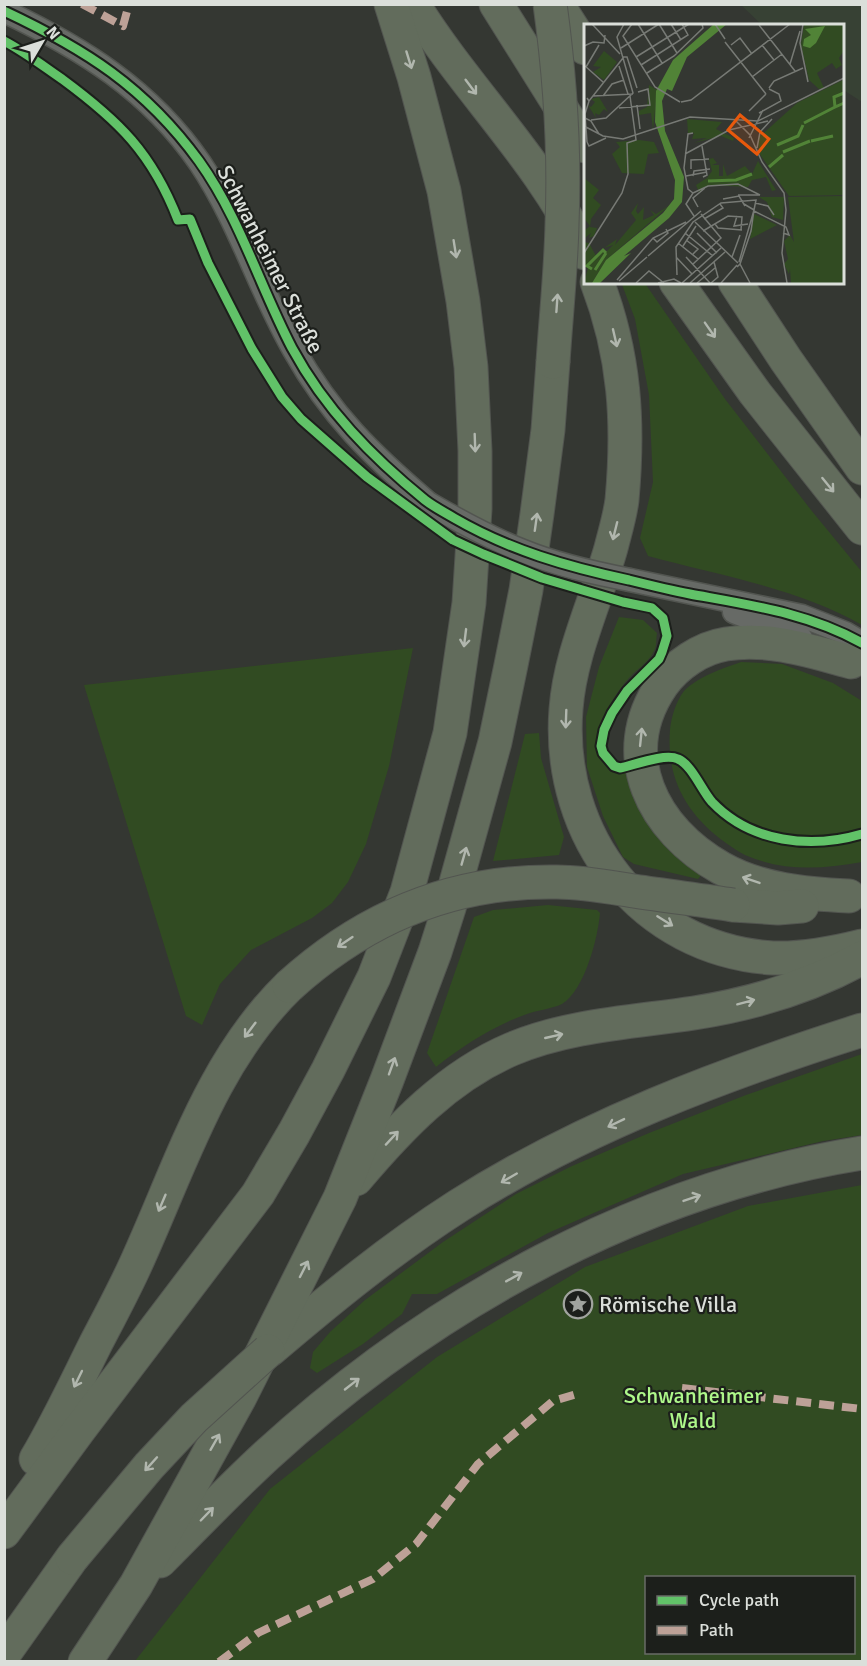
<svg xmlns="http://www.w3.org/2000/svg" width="867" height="1666" font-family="Signika,sans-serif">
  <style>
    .built { fill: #374134 }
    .green { fill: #314b22; fill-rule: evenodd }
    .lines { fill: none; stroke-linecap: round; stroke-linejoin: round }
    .minor-casing { stroke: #525550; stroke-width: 25 }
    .highway-casing { stroke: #525550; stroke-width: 35 }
    .minor { stroke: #676a66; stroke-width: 22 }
    .highway { stroke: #626c5c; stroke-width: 33 }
    .minor-bridge-casing { stroke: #525550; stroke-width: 25; stroke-linecap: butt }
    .highway-bridge-casing { stroke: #525550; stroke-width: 35; stroke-linecap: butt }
    .minor-bridge { stroke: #676a66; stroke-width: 22 }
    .highway-bridge { stroke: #626c5c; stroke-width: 33 }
    .quiet { stroke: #bda197; stroke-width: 8; stroke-dasharray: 15 8; stroke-linecap: butt }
    .cycleway-casing { stroke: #1c1f1b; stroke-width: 13 }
    .cycleway { stroke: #61c268; stroke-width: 9 }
    .oneway { stroke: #b1b7ae }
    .labels { text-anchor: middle; stroke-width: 4.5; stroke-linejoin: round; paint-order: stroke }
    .street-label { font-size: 22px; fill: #dbdfda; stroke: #1c1f1b }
    .poi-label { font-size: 22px; fill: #dbdfda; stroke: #1c1f1b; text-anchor: start }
    .park-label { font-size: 22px; fill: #aef78a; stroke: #1c1f1b }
    .inset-river { fill: none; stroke: #518337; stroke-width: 3 }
    .inset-road { fill: none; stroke: #777a75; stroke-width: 1.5 }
    .view { fill: #e8590c; fill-opacity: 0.15; stroke: #e8590c; stroke-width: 3 }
    .inset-edge { fill: none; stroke: #dbdfda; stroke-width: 3 }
  </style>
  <rect width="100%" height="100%" fill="#343732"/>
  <polygon class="built" points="741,5 862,5 862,102 842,89 842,26 762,25"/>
  <g class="green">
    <path d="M621,282H644L725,399L811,510L862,572V625C800,589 718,575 648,556L640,538L653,482L649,395L635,319Z"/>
    <path d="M619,617L643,620L657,633C656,639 657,646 654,651C649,662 637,669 629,678C614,695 587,734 600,758C603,763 610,767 613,771H625L635,793L703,873L698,879L634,864L623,857L603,816L587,767L586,717L599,667Z"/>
    <polygon points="413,648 389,766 366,844 348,882 332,903 312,918 251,950 220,984 202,1025 186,1016 84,685"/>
    <path d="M741,662L782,664L833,683L862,701V862C822,869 784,872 745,855C739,852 732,847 726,843C687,815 666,779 670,730C671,718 676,701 684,691C697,677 724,668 741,662Z"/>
    <polygon points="539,733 541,758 564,837 559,855 493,861 525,734"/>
    <path d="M548,905L597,910L600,913C598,937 585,990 562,1004C552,1009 537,1010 527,1014C495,1025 462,1046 436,1067L427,1053L474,917L493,910Z"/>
    <polygon points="862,1054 862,1135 823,1141 683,1174 548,1233 437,1294 412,1294 402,1314 363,1344 317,1373 310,1368 313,1352 330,1332 365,1300 443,1242 516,1194 572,1166 649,1133 746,1095"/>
    <path d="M862,1185V1661H135L270,1489L437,1357L585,1267L748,1206ZM646,1578H854V1652H646Z"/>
  </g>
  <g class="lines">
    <g class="minor-casing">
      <g id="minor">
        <path d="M4,11C82,48 150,90 200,163C239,221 259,289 294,350C331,416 372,455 428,503"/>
        <polyline points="630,580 802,616 845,633 862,643"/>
        <polyline points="734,612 801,638"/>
      </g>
    </g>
    <g class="highway-casing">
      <g id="highway">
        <path d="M413,4C466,90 542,161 585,253"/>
        <polyline points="496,4 585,146"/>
        <polyline points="557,4 585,48"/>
        <path d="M597,282C625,355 629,423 622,500C620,516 615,532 611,548C596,601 570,654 566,709C556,836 642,950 773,958C803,959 834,953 862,946"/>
        <polyline points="676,282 755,393 862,528"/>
        <polyline points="735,282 786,360 862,468"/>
        <path d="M849,896C806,894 760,890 721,868C653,830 614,755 662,685C676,665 701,648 726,644C768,637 811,651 851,662"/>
        <polyline points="733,905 778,908 802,906"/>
        <path d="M356,1179C400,1127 448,1076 512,1049C569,1025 634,1022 694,1013C752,1004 811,986 862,958"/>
        <path d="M270,1350C330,1299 391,1249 458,1206C582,1127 723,1074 862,1030"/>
        <path d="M36,1459C58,1422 76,1383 95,1345C108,1320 122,1294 134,1268C179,1171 210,1063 289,986"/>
        <polyline points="4,1532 79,1430 258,1194 294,1133 328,1070 374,977 407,892 450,733 469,603 475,509 475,451 471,367 463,301 444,191 414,77 391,4"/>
        <path d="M160,1561C196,1525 230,1489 267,1455C432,1304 639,1189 862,1153"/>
        <polyline points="4,1654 72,1558"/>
        <polyline points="85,1662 136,1585 240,1397 340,1198 387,1080 435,952 449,908 495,742 511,665 526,590 537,514 548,430 553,362"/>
      </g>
    </g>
    <use href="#minor" class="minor"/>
    <use href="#highway" class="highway"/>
    <g class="minor-bridge-casing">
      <path id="minor-bridge" d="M428,503C459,521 490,538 523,551C557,565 594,573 630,580"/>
    </g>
    <g class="highway-bridge-casing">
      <g id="highway-bridge">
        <path d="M550,4C560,77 565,151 562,224C561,270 556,316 553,362"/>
        <path d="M289,986C365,917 454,880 557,882C583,882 609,887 634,891C667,896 700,900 733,905"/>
        <polyline points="72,1558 149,1466 194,1418 268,1351"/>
      </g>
    </g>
    <use href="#minor-bridge" class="minor-bridge"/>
    <use href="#highway-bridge" class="highway-bridge"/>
    <g class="quiet">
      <polyline points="82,4 123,26 129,4"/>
      <polyline points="682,1388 862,1409"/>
      <polyline points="219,1662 258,1633 373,1579 416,1544 478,1464 553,1401 577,1394"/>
    </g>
    <g class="cycleway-casing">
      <g id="cycleway">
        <path d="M4,11C85,49 145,87 199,161C240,218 260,287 292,348C325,409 372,457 425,500C434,507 444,512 454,518C509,550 568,567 629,580C649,585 669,590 690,594C750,605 808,613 862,643"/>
        <path d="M4,41C25,52 43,66 62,79C119,121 152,153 178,220L190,219L208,263L252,349L282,397L301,419L367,477L453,540L483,554L542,578L623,602L652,608L663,618L667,636L662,652L659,659L627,691L612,713L604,730L601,746L603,753L614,766L620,768C634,765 665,753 678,759C692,765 702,791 712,802C751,843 811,849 862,834"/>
      </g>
    </g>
    <use href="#cycleway" class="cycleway"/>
  </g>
  <defs><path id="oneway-shaft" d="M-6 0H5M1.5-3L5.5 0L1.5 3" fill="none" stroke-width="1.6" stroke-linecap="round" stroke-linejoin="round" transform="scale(1.5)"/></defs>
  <g class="oneway">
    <use href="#oneway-shaft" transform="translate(409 60) rotate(73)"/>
    <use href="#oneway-shaft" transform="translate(471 87) rotate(53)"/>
    <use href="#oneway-shaft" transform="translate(455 249) rotate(81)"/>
    <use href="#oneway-shaft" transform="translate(557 303) rotate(-86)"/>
    <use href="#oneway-shaft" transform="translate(710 330) rotate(55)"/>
    <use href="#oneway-shaft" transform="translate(615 338) rotate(77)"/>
    <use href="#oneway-shaft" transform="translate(475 443) rotate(88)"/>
    <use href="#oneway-shaft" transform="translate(828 485) rotate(51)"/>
    <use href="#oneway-shaft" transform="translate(536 522) rotate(-82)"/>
    <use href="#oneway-shaft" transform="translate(615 531) rotate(104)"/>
    <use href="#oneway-shaft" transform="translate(465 638) rotate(97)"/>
    <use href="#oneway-shaft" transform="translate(566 719) rotate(92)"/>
    <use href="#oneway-shaft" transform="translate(641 737) rotate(-84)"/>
    <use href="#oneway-shaft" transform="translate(464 856) rotate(-74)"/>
    <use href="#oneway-shaft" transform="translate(751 880) rotate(-161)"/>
    <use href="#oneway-shaft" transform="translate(665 921) rotate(32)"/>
    <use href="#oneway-shaft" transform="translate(345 942) rotate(146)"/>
    <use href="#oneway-shaft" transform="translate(746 1002) rotate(-15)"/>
    <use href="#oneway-shaft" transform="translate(250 1030) rotate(127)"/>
    <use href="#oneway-shaft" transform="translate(554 1036) rotate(-13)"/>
    <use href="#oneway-shaft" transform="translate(392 1066) rotate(-70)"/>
    <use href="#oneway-shaft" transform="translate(616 1123) rotate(154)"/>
    <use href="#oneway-shaft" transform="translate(392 1138) rotate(-47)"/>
    <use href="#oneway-shaft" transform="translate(509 1178) rotate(150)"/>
    <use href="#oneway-shaft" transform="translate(692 1198) rotate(-19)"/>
    <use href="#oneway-shaft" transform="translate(162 1203) rotate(113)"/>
    <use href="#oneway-shaft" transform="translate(304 1269) rotate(-63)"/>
    <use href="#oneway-shaft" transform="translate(514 1277) rotate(-29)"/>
    <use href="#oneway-shaft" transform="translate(78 1379) rotate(116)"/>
    <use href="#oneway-shaft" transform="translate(352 1384) rotate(-38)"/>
    <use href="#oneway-shaft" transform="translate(215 1442) rotate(-60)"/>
    <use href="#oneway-shaft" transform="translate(151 1464) rotate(132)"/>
    <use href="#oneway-shaft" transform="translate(207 1514) rotate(-46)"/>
  </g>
  <defs>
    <g id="sight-ring" transform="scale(1.5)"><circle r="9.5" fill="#1c1f1b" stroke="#a1a49f" stroke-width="1.5"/><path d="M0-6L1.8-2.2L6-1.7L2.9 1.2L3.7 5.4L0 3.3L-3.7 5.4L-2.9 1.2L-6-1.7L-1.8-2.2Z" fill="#a1a49f"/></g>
  </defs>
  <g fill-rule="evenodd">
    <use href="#sight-ring" x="578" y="1304"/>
  </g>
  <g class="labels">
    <g class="street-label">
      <text transform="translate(271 259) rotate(63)" y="8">Schwanheimer Straße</text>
    </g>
    <g class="poi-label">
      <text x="599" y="1312">Römische Villa</text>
    </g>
    <g class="park-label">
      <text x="693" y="1403">Schwanheimer<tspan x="693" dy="25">Wald</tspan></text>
    </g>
  </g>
  <g transform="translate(584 24)">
    <rect width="260" height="260" fill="#343732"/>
    <path d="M220,0H259V28L255,34L258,41L252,45L248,39L233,49L240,64L235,65L225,56L217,21ZM20,27L33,38L20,56L9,48L17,43L9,42ZM259,56V171L205,172L175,129L174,114L213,79ZM65,61L73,66L69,106L67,89L55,91V87L63,83ZM15,73L24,88L20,85L15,91L11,89L12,94L4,81L7,83L11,78L7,75ZM103,95L138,98L132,105L150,114L149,117L137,112L110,119L123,114L108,115L110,109H104ZM55,116L70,118L75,129L64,130L60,150L38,149L28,130L36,123L32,118ZM129,134L133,139L128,141H135V152H139V140L143,152L161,142L168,150L174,137L192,166L188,167L182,153L168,156L164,163L126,161L115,168L112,161L123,154L128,147L125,135ZM0,154L15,166L9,174L17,181L7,195L6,203L13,204L10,212L5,214L7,209L1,214L0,207L6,202L0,194ZM259,172V259H207L206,245L205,250L200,240L204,235L200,217L206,211L210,218L204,173ZM175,173H200L199,196L188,193L183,178ZM54,179L52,187L54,190L60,183L59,196L70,191L66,186L72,190L86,181L22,236L8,259H0L4,244L0,241V218L5,219L12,232L19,226L22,228L29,221L20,224L33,215L31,221L52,196L47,189ZM170,190L193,201L166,215Z" fill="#314b22"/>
    <path d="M130,0H143L103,33L88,67L83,65L78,77L81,107L100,153L98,178L85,194L40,232L47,229L16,259H8L22,236L79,189L90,175L91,156L71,98L72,67L89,36ZM241,2L232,19L226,24L219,22L220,15L227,11L221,5Z" fill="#518337"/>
    <path class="inset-river" d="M260,69L250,73L251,83L260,79M220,99L251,83M227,117L249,112M193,121L214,112L219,101M199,128L226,117M185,143L199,131M124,157L152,156L168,150M8,245L3,242L19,226L22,229M11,246L22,229"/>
    <path class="inset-road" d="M8,0L36,30M48,0L39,12L71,63L96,78M54,0L78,39M75,0L93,29M87,0L97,16M131,0L141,15M219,0L216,19L224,58M175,1L211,47M141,18L182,70M147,21L156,14L168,30M178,21L190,36M0,22L9,18L20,19L21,11M37,24L75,0M39,33H43L53,64M52,33L105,0M206,40L216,7M57,41L104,11L98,0M1,42L19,58M35,42L44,70M2,43L15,21M63,49L90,32L119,4L118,0M168,53L198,30M185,64L190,57L219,44M9,72L49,70M19,72L28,60L40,56M3,74L5,77L39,34L33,13L40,0M97,78L107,76L206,0M53,81L56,105M35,84L66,81L64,65L54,68M165,87L182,70M175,89L197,77L195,70L185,65M1,94L7,97L15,110M7,96L22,94L49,69L39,34M151,96L166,111L178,138L200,169L202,186L198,229L203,259M0,102L19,112L39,115L106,93L174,97L260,54M165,114L179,86M3,118L1,90L5,77M3,118L5,122L22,114M118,122L123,151L119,153M173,124L176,108L188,95M101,130L145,106L184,97M107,145V136L125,135M102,152L123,148M109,152L110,147L126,145M109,169L124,162L154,160L176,171M109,169L104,165L100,144L104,110L109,109M109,169L102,180L110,192M154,171H176M139,175L155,172L161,182M171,179L184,182L190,191M114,183L109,174L121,164M170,187L202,203L205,211L199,209M153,192L150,202L164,200M120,195L139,184L136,180M111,198L154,239M131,200L134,204L158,206M119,207L144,192L158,193L157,206M101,209L129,232M113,209L133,229M69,214L73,218L84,209L82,205M102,216L114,225L109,230M94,219L114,235M99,222L112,202M0,229L38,169L44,150L43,119L52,116L46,72M64,232L117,187M92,233L108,250M102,233L126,259M148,233L156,211M109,240L137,214L117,190M156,240L166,259M153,243L156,240L167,207L170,186L155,238M93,251L92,223L109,198L137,179L172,176L170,186L160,180M33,256L69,214L102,198M35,257L63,233M52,259L65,247L80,259M74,259L90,255L97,259M98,259L137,224M106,259L141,228M113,259L131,244M127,259L134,253L130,238M137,259L153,241"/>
    <path class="view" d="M156,91L185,115L173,130L144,106Z"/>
    <rect width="260" height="260" class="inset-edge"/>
  </g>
  <rect width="867" height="1666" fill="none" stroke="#dbdfda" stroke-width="12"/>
  <rect x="645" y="1576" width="210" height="78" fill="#1c1f1b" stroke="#686c67" stroke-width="1.5"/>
  <rect x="657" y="1596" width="30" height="9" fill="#61c268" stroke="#686c67" stroke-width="1.5"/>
  <text x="699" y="1606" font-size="18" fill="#dbdfda">Cycle path</text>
  <rect x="657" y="1626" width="30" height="9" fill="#bda197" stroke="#686c67" stroke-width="1.5"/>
  <text x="699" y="1636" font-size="18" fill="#dbdfda">Path</text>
  <g transform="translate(42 42) rotate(51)" stroke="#1c1f1b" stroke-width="4.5" paint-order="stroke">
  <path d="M0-4.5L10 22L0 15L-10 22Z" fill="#dbdfda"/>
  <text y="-9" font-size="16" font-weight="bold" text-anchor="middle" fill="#dbdfda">N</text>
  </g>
</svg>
